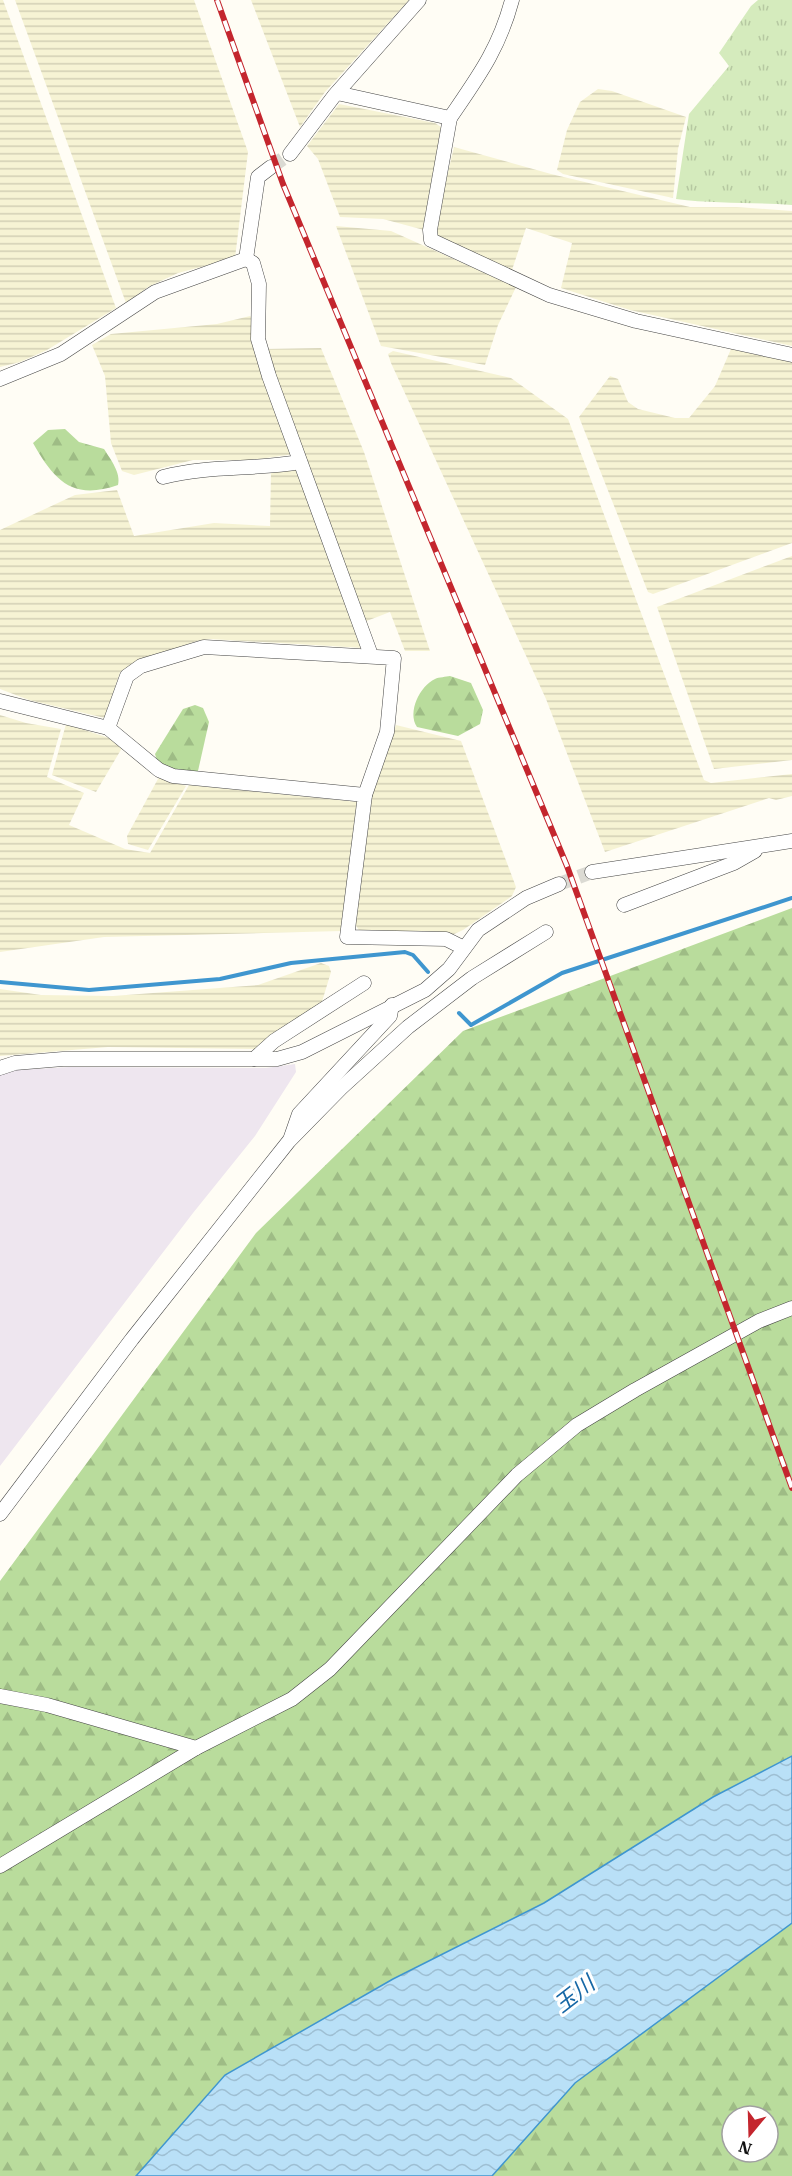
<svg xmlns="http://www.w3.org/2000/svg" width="792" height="2176" font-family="'IBM Plex Serif','Noto Sans JP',serif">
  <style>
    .industrial { fill: #eee6ef }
    .farmland { fill: url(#farmland-rules) }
    .grass { fill: url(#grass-tufts) }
    .forest { fill: url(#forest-firs); fill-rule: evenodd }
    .water { fill: url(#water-waves); stroke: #3f96cf; stroke-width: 1.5 }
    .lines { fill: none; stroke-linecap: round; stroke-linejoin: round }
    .stream { stroke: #3f96cf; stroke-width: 4 }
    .street-tunnel { stroke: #dbdad3; stroke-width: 14; stroke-dasharray: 14 7; stroke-linecap: butt }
    .street-casing { stroke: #444; stroke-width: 15 }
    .street { stroke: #fff; stroke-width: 14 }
    .rail-casing { stroke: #c4262e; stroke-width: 6 }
    .rail { stroke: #fff; stroke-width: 4; stroke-dasharray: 11; stroke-linecap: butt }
    .labels { text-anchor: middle; stroke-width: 6; stroke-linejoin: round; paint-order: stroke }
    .water-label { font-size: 22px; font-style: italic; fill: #1768a6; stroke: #fff }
  </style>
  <defs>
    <pattern id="farmland-rules" width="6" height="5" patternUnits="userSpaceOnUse" patternTransform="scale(1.5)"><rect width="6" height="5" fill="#f6f3d4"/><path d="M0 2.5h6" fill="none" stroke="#d2cfb5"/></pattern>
    <pattern id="grass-tufts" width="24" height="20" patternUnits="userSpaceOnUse" patternTransform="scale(1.5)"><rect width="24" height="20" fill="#d5ebbd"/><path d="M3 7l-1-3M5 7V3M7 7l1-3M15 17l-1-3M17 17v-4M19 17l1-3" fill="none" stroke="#b6c8a1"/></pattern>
    <pattern id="forest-firs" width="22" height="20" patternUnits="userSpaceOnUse" patternTransform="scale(1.5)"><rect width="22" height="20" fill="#b9dc9c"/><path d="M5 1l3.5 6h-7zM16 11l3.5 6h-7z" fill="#9ebc85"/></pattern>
    <pattern id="water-waves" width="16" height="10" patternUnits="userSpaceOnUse" patternTransform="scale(1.5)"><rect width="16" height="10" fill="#b9e0f7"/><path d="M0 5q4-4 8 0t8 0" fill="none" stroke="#9ebfd3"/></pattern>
  </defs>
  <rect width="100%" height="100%" fill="#fffdf5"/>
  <polygon class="industrial" points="295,1064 296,1072 255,1136 193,1213 0,1466 0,1075 16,1070 69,1067 266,1068"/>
  <g class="farmland">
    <polygon points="0,0 3,0 116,308 47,350 20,362 0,367"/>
    <polygon points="15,0 194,0 248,152 235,258 178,273 148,287 126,303"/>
    <polygon points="251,0 409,0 325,92 300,127"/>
    <polygon points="598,89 612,91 686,117 678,149 673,198 563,174 557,170 567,130 580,102"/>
    <polygon points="339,104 435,123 441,127 444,134 424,230 383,219 340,217 318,159 307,146"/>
    <polygon points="454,147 551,174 690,207 737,207 792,211 792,346 630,310 561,288 572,243 526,228 512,270 438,239 434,231"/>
    <polygon points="336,226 391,231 516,287 498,325 485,365 381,346"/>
    <polygon points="250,316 254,319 254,348 294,454 253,460 193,460 134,475 122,471 111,443 105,376 92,345 111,334 217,324"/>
    <polygon points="321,348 364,452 430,651 405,651 390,612 364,622 265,349"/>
    <polygon points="731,349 792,362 792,543 653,594 648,592 579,417 610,376 618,379 628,402 638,409 675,418 689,418 715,386"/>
    <polygon points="393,351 511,378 568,419 704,780 711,783 792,774 792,796 776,800 769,798 605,852 546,699 391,363 388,354"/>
    <polygon points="297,466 364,648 210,639 197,641 136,662 120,672 105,718 29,700 0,689 0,530 75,495 117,490 134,536 214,523 270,526 271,472"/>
    <polygon points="792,556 792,760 714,769 657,607"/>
    <polygon points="0,715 26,723 61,729 47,777 84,793 69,825 125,849 150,853 189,785 358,802 342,931 104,937 0,952"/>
    <polygon points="66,724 109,738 122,748 96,792 52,775"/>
    <polygon points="396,725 461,741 516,887 512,896 463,930 452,935 359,930 354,923 372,792"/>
    <polygon points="159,777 186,786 148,850 128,844 127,836"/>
    <polygon points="321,963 329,966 331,972 321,1005 256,1049 108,1047 0,1056 0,989 41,995 113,996 258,985"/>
  </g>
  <path class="grass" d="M758,0H792V205C753,202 714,204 676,199L689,114L729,66L719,53L751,6Z"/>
  <g class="forest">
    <path d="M65,429L79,442L104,449C111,460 121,473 118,485C72,501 54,480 33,443L48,430Z"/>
    <path d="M450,676L471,683L483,710L480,724L458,736L417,727C407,712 420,686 435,679C439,677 446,677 450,676Z"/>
    <polygon points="195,705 203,708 209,722 198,771 192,774 159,767 155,754 183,709"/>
    <polygon points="792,908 792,1756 713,1797 544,1903 393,1979 225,2075 136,2176 0,2176 0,1581 256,1233 463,1031"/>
    <path d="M792,1923V2176H492L575,2083ZM732,2116H768V2152H732Z"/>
  </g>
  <polygon class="water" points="792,1756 792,1923 575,2083 492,2176 136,2176 225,2075 393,1979 544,1903 713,1797"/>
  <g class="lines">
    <g class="stream">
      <polyline points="0,982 89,990 220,979 291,963 405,952 413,955 428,972"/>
      <polyline points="459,1013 471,1025 562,973 792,898"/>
    </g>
    <g class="street-tunnel">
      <polyline points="271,167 290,154"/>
      <polyline points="559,884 592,872"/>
    </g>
    <g class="street-casing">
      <g id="street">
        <path d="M337,93L450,118C478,77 499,49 512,0"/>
        <polyline points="450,118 430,230 431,240 549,295 636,321 792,355"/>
        <polyline points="290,154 334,96 419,0"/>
        <polyline points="246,259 258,177 271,167"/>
        <polyline points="0,379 61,354 155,292 246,259 253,263 259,284 258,339 269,376 371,655"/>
        <path d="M163,477C209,465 254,470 300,462"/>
        <polyline points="0,701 108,728 159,770 173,776 365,795 347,937 446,939 464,948"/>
        <polyline points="108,728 127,676 141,666 204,647 394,658 387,732 365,795"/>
        <polyline points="592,872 792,841"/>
        <polyline points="624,905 734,863 755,851"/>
        <polyline points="254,1059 274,1041 364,983"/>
        <polyline points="0,1068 15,1063 63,1059 277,1059 302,1052 425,990 449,969 478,930 526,898 559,884"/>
        <polyline points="291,1137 299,1114 390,1016 392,1005"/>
        <polyline points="0,1514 132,1339 289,1141 341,1088 408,1027 472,978 546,932"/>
        <polyline points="0,1696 47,1705 196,1748"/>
        <polyline points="0,1866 196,1748 292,1699 330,1669 517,1475 577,1425 635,1390 759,1321 792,1308"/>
      </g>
    </g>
    <use href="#street" class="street"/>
    <g class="rail-casing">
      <polyline id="rail" points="217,0 283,184 567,866 792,1488"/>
    </g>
    <use href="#rail" class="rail"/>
  </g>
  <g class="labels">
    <g class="water-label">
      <text transform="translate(574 1994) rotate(-38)" y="8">玉川</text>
    </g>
  </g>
  <g transform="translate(750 2134) rotate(199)"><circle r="28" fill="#ffffff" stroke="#a0a0a0" stroke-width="1.5"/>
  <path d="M0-4.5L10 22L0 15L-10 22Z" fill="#c4262e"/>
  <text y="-9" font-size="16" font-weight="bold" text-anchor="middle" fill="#111111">N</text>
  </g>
</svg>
